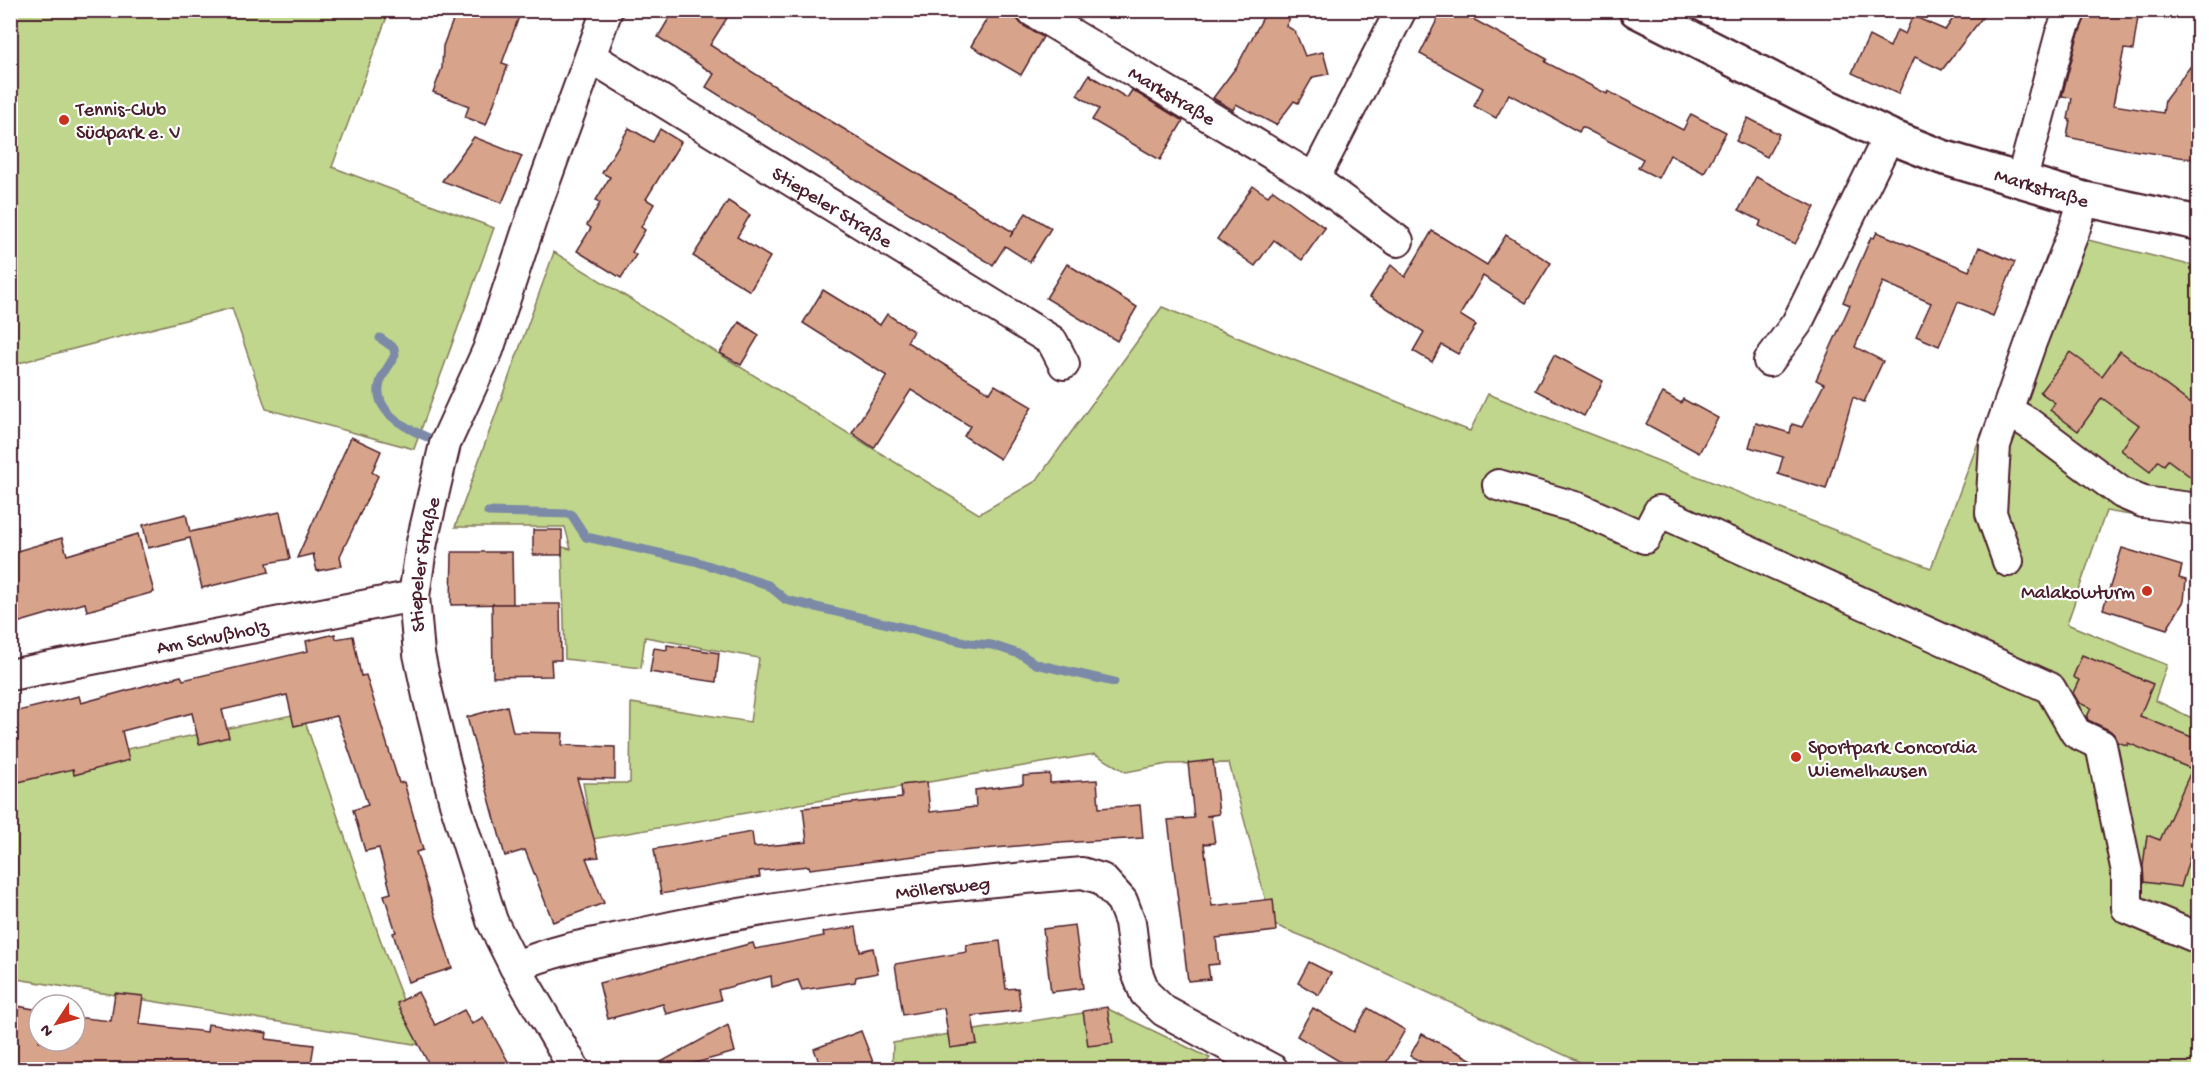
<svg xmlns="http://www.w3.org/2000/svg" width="2209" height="1080" font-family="'Gochi Hand',sans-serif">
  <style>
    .green { fill: #c0d68c; stroke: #857a5c; stroke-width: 1.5 }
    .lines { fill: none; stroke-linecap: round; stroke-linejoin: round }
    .stream { stroke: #7b8aa7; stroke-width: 9 }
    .building { fill: #d7a48b; stroke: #4a1f2b; stroke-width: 1.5 }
    .minor-casing { stroke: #4a1f2b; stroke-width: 34 }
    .major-casing { stroke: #4a1f2b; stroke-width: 38 }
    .minor { stroke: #fff; stroke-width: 30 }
    .major { stroke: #fff; stroke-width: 33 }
    .poi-dot { fill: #c8321e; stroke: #fff; stroke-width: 2 }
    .labels { text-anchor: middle; stroke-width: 4.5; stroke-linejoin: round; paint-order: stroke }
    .street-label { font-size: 20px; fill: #4a1f2b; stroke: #fff }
    .poi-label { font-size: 20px; fill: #4a1f2b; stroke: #fff; text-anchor: start }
  </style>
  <rect width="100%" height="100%" fill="#fff"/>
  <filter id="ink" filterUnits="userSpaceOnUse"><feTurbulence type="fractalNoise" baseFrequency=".0167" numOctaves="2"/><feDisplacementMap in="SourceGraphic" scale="12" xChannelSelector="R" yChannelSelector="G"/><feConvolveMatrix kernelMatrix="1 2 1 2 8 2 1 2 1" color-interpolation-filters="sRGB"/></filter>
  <g filter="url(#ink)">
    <g class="green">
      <polygon points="10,11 389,11 332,167 494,228 414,449 266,409 232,308 11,365"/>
      <polygon points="2084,239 2198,267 2198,526 2106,511 2067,624 2167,665 2155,700 2198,721 2198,1069 1595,1069 1322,944 1272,924 1229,763 1168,764 1126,772 1095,754 593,839 583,783 630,783 631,703 750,722 759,658 645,637 641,668 565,659 562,547 571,549 565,527 455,527 554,252 979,514 1036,481 1162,307 1470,431 1488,394 1931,568 1982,432"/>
      <polygon points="302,713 385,953 420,1045 11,978 10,773"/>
      <polygon points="1108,1009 1210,1058 1200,1070 892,1070 893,1043"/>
    </g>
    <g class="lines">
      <g class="stream">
        <path d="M380,338L394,348L395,355C391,363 384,372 381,380C368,414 417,434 440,442"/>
        <polyline points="488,512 571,514 586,537 695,561 768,585 786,600 969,643 992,645 1022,655 1036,664 1114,682"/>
      </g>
    </g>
    <g class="building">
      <polygon points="457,10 518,10 517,14 520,14 502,63 508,65 486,125 465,117 469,106 433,92 442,68 443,46"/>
      <polygon points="674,10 732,10 710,45 793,98 1013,232 1010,237 1026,213 1051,228 1030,262 1005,246 993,265 706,87 714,74 658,37"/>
      <polygon points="992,10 1006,10 1015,16 1022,25 1043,37 1021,75 971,46"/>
      <polygon points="1267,10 1294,10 1286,26 1295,31 1305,56 1323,52 1329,74 1313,77 1298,103 1294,101 1276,125 1236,104 1233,110 1213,98 1237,66"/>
      <polygon points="1442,10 1456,10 1547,59 1545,62 1607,94 1608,91 1683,130 1691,114 1726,132 1704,173 1670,155 1658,178 1638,168 1643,159 1582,127 1579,132 1509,94 1496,118 1474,106 1483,88 1420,54"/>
      <polygon points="1959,10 1988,10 1942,70 1915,57 1898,94 1852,73 1869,36 1890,47 1897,30 1905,34 1913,16 1945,30"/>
      <polygon points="2088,10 2139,10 2133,50 2124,49 2113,105 2163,113 2165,100 2199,55 2199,160 2125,149 2067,137 2070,120 2068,119 2072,98 2062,96 2077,39"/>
      <polygon points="1089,75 1127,98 1132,90 1183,121 1160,160 1092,120 1099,109 1077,95"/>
      <polygon points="1748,118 1779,134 1767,157 1736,141"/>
      <polygon points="629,128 653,142 660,129 681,142 646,199 654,204 641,227 645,230 632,252 636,255 621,278 577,251 591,228 587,225 600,203 596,200 610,177 602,173"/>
      <polygon points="474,137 522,156 502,203 442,181"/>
      <polygon points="1756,177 1815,207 1795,244 1759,226 1761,221 1739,210"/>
      <polygon points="1253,186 1268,196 1273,190 1325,228 1302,260 1274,240 1255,266 1217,239"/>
      <polygon points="728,201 750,215 737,237 770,257 750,291 693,256"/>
      <polygon points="1432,231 1487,265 1506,235 1551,263 1526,303 1483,276 1460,315 1476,325 1458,354 1442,345 1432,362 1413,351 1424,332 1370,297 1391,265 1405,277"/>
      <polygon points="1877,232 1969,271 1979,247 2015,262 1993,316 1958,302 1939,346 1916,336 1931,303 1883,282 1855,347 1883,361 1864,402 1853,397 1826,489 1778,474 1783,457 1749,447 1756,423 1790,433 1792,424 1802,427 1824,384 1816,380 1850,305 1843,302 1871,237 1874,238"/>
      <polygon points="1067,264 1137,307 1117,341 1046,298"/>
      <polygon points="823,290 880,325 887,314 913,331 907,342 990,393 995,385 1032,407 1000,459 964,436 970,426 911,390 874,448 852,433 887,376 803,323"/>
      <polygon points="739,322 759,335 741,365 720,353"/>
      <polygon points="2120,351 2199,410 2199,483 2168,460 2164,465 2158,461 2150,472 2121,450 2139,425 2102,398 2078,431 2050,410 2055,403 2040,392 2070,352 2102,376"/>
      <polygon points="1554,355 1603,381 1584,416 1535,390"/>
      <polygon points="1663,393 1681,403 1683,399 1718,418 1699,453 1646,424"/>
      <polygon points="351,437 381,451 372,472 378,476 340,556 342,566 317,571 313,554 297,558"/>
      <polygon points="280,512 290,559 267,563 269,572 202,588 190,538 148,548 143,525 186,514 190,532"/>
      <rect x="533" y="530" width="29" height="25"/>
      <polygon points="138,534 154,592 87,611 85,603 10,625 10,553 62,538 67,555"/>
      <polygon points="2122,548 2182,566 2179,578 2186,580 2184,601 2167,629 2103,609"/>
      <polygon points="452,552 512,552 513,604 451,605"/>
      <polygon points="492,604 560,604 561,660 551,660 552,676 493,677"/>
      <polygon points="335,634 336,639 353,636 361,676 366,675 399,783 404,782 423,850 416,852 452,968 408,982 393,933 396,932 384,895 391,893 379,848 365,851 353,810 368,805 337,716 294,726 287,695 222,710 229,737 199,744 192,713 122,731 129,760 74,775 73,769 10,784 10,713 79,696 81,703 181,676 183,680 308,651 306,641"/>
      <polygon points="667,645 719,653 716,682 650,672 654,648 667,650"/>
      <polygon points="2082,655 2153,684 2140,716 2199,740 2199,860 2190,856 2181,887 2144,882 2143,866 2147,835 2160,840 2192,769 2128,743 2128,746 2118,742 2115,735 2109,730 2088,720 2087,717 2091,708 2079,703 2073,693 2079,680 2073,677"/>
      <polygon points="507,706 513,732 563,733 562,745 615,747 615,779 577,778 599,857 586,858 604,903 553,922 525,850 505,856 467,717"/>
      <polygon points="1213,760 1219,814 1206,816 1211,816 1215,843 1204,844 1212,906 1273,899 1276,931 1216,938 1219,964 1208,965 1210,979 1188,981 1168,820 1194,818 1188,763"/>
      <polygon points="1050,774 1050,783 1097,780 1099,808 1140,805 1143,838 1060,843 1060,842 939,853 810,869 809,866 759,871 760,877 661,894 654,849 752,832 754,847 807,842 803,808 902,798 901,785 927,782 930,812 976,807 975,790 1023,784 1023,776"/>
      <polygon points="1075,925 1083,988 1051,992 1043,929"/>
      <polygon points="856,927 860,951 873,948 878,973 856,977 855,982 802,990 798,980 772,987 771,976 718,990 721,1000 666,1014 663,1004 608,1019 599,983 753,943 755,949 824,936 823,932"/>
      <polygon points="1000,941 1006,989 1018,988 1021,1010 972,1016 977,1044 950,1048 944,1008 903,1015 895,964 967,952 966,945"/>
      <polygon points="1309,962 1331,973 1319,995 1298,983"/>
      <polygon points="418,992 435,1025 464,1010 472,1024 483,1017 513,1070 432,1070 397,1003"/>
      <polygon points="115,993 143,996 139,1024 207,1032 208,1024 267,1033 266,1039 314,1045 310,1070 85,1070 10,1061 10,1024 15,1025 17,1006 39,1010 39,1041 75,1041 75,1017 111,1021"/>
      <polygon points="1107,1007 1113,1043 1088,1046 1083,1011"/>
      <polygon points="1313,1008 1354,1032 1368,1008 1405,1030 1382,1070 1354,1070 1297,1036"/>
      <polygon points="728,1025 735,1052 670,1070 661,1070 659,1063"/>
      <polygon points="861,1031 876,1070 822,1070 814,1049"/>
      <polygon points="1422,1034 1451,1049 1492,1070 1437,1070 1410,1056"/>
    </g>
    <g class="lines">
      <g class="minor-casing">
        <g id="minor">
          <path id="s1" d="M1031,10L1314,179L1398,241"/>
          <path id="s2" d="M591,57L1052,341L1064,364"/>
          <polyline points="1314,179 1401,10"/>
          <polyline points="2021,182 2061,33 2071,10"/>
          <polyline points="1769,361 1797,323 1889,136"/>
          <polyline points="2007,411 2027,422 2122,493 2143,502 2198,509"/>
          <polyline points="1498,485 1578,508 1645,538 1659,511 2050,688 2076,733 2101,745 2127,872 2127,908 2198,938"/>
          <polyline points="2008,561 1991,513 1995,445 2031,342 2074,231 2084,199"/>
          <path id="s3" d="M10,675L414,596"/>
          <path id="s4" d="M515,967C554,949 597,943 639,934C784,901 933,886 1082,873L1102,879L1122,901L1130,922L1136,970L1145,993L1164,1011L1273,1070"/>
          <path id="s5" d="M575,1070L515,967L492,921L455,803L428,696L419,654L414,596L422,542L445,444L488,350L534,211L607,10"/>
        </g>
      </g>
      <g class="major-casing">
        <g id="major">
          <path id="s6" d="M1636,10L1801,94L1889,136L1942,157L2084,199L2198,223"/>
        </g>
      </g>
      <use href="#minor" class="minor"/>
      <use href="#major" class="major"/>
    </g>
  </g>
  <g class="poi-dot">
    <circle cx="64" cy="120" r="6"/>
    <circle cx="2147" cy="591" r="6"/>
    <circle cx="1796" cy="757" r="6"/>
  </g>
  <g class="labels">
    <g class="street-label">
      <text dy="7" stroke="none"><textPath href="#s1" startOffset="165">Markstraße</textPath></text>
      <text dy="7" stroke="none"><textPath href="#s6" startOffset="444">Markstraße</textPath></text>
      <text dy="7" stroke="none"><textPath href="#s2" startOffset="284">Stiepeler Straße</textPath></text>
      <text dy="7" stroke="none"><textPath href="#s5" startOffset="538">Stiepeler Straße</textPath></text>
      <text dy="7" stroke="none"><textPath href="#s3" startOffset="206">Am Schußholz</textPath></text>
      <text dy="7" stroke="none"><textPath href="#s4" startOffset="436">Möllersweg</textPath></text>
    </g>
    <g class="poi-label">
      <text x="76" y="115">Tennis-Club<tspan x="76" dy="23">Südpark e. V</tspan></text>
      <text x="2135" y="598" text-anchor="end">Malakowturm</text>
      <text x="1808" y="753">Sportpark Concordia<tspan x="1808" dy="23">Wiemelhausen</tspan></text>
    </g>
  </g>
  <rect width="2209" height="1080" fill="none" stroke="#fff" stroke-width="36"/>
  <rect x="18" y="18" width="2173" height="1044" fill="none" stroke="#4a1f2b" stroke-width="2" filter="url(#ink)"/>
  <g transform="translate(57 1023) rotate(234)"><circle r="28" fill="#ffffff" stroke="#b7a5aa" stroke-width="1.5"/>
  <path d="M0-4.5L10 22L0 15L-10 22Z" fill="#c8321e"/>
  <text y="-9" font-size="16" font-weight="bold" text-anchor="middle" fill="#4a1f2b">N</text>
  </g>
</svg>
